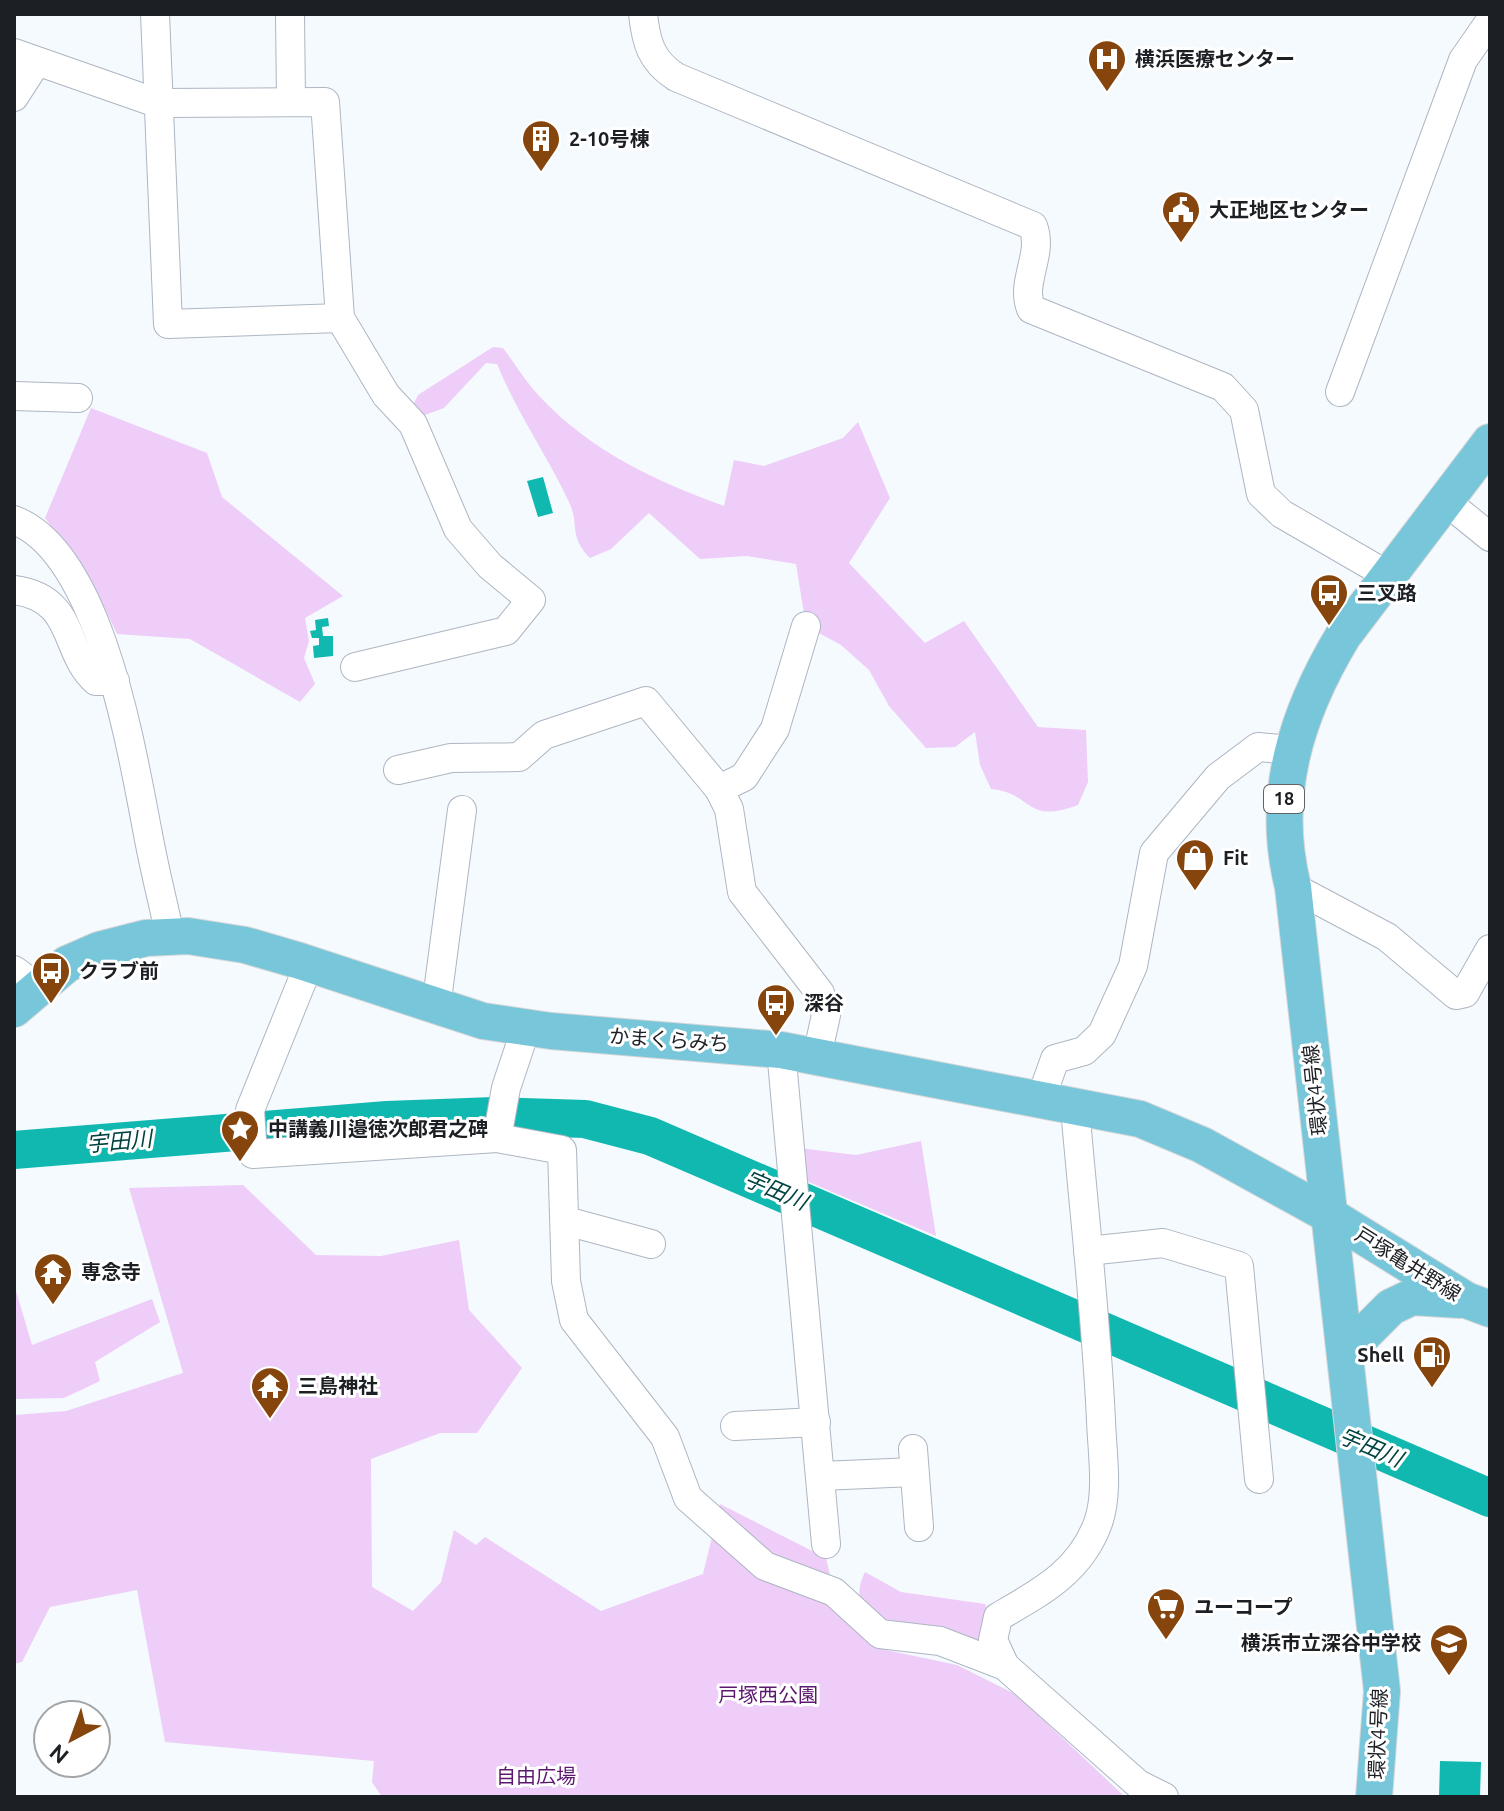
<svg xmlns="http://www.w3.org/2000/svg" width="1504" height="1811" font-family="Ubuntu,'Noto Sans JP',sans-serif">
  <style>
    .green { fill: #eecdf8 }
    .water { fill: #11b8b0 }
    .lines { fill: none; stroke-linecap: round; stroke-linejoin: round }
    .river { stroke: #11b8b0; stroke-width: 38 }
    .minor-casing { stroke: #adb6c2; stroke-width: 30 }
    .major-casing { stroke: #d6d7d8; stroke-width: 38 }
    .minor { stroke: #fff; stroke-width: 28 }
    .major { stroke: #77c6da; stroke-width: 36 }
    .labels { text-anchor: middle; stroke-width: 6; stroke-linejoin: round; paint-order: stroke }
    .shield { fill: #fff; stroke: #606266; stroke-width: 2 }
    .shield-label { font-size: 18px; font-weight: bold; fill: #1c1f24 }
    .poi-label { font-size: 20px; font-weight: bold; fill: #1c1f24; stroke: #fff; text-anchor: start }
    .street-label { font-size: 20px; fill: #1c1f24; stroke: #fff }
    .park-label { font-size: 20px; fill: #5e1770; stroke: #fff }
    .water-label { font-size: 22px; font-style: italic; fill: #004340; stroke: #fff }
  </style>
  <rect width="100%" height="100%" fill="#f5fafe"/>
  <g class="green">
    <path d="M493,347L503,348C515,364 526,382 540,397C591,451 655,481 724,506L734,460L764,466L843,438L858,422L890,498L849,563L925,643L964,621L1038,727L1086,730L1088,782L1078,805C1024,825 1034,793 991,789L980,765L975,732L955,747L926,748L889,706L869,670L841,645L806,626L796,564L747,556L700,559L649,513L611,549L590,558C568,535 580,526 569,502C547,455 517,413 497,364L486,363L444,408L422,416L411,409L418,395Z"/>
    <polygon points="91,408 207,453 222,497 343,596 305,618 309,641 304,658 315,684 300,702 190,639 117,634 92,582 45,518"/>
    <polygon points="921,1141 936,1236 804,1180 799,1148 856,1155"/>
    <polygon points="243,1185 316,1255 381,1256 459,1240 469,1310 522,1368 477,1433 440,1433 371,1459 372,1587 413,1611 441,1582 454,1530 476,1545 485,1537 601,1611 703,1574 720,1504 826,1558 834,1592 886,1650 957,1665 1017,1695 1125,1797 382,1797 372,1782 374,1761 165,1742 137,1590 50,1607 22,1662 14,1664 14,1415 66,1411 183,1373 129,1188"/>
    <polygon points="14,1284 32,1345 152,1299 160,1322 95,1362 100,1381 64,1398 14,1399"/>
    <path d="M865,1572L901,1592L985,1604L990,1615L978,1650C940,1641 834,1633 865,1572Z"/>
  </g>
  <g class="water">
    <polygon points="543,477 553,513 538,517 527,481"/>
    <polygon points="328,618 329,626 322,627 323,636 333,636 333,656 314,658 313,646 319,645 319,638 312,638 310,631 316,630 315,620"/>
    <polygon points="1440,1761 1481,1762 1480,1797 1439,1797"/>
  </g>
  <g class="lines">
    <polyline class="river" points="14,1150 387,1120 494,1116 585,1119 650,1136 1490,1498"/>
    <g class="minor-casing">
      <g id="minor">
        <polyline points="155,14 168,324 340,318"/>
        <polyline points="290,14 291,101"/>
        <path d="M643,14C646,42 651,61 676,77L1033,226C1044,255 1020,281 1031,309L1223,387L1244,410L1261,494L1282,514L1389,576"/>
        <polyline points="14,53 157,103 325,102 340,318 386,395 413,424 458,529 490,566 531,600 506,631 355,667"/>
        <polyline points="14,97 36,63"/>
        <polyline points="1340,392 1463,60 1490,21"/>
        <polyline points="14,396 78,398"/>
        <polyline points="1447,502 1490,537"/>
        <path d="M14,520C101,553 132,753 148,834C154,868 163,902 170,936"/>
        <path d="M14,590C77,598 63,653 96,681H115"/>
        <polyline points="398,770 451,758 519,757 544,735 646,701 719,789 729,809 742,892 820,993 826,1015 817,1056"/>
        <polyline points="719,789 744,777 775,729 806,626"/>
        <polyline points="1293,887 1387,937 1456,995 1465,993 1490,949"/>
        <polyline points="309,964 250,1110 253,1154 497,1138"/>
        <polyline points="14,970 37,987"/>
        <polyline points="436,1007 462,810"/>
        <polyline points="526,1028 506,1088 497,1138 562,1150 566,1281 574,1320 665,1437 688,1498 765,1566 834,1592 880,1634 940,1641 1005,1666"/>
        <polyline points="781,1050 826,1544"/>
        <polyline points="1040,1101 1055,1059 1084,1051 1102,1034 1133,966 1154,853 1218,777 1258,747 1292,750"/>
        <path d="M1075,1108C1084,1212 1096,1316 1101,1420C1102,1452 1109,1492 1098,1523C1080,1572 1041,1592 998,1617L993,1640L1005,1666L1138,1784L1164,1797"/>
        <polyline points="566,1221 651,1244"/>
        <polyline points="1088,1251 1163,1243 1239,1266 1259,1479"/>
        <polyline points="735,1426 816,1422"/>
        <polyline points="913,1449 919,1527"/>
        <polyline points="821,1476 914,1472"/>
      </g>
    </g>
    <g class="major-casing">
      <g id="major">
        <polyline points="14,1009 67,964 99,950 146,938 188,936 245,945 300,961 483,1021 551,1031 781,1050 1140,1119 1202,1145 1329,1215 1466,1300 1490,1309"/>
        <polyline points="1346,1352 1391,1307 1412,1297 1460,1300"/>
        <path d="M1374,1797L1382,1691L1293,887C1270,796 1296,714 1343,636L1490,442"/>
      </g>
    </g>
    <use href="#minor" class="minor"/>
    <use href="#major" class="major"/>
  </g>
  <defs>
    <g id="hospital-pin" transform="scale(2)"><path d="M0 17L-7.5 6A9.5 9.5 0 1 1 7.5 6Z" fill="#85450c" stroke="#fff"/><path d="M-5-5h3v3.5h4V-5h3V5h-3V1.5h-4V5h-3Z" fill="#fff"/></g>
    <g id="building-pin" transform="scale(2)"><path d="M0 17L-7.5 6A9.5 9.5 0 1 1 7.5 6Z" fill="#85450c" stroke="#fff"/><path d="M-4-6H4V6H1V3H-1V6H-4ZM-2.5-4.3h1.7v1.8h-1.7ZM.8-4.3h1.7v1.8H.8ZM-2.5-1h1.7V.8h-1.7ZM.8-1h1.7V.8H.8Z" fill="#fff"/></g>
    <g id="civic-pin" transform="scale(2)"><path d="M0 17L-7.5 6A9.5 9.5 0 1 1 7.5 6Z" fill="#85450c" stroke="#fff"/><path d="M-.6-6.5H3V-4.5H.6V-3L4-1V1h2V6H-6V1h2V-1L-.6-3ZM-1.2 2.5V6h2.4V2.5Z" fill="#fff"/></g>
    <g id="bus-pin" transform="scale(2)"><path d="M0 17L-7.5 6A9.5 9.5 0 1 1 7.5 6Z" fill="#85450c" stroke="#fff"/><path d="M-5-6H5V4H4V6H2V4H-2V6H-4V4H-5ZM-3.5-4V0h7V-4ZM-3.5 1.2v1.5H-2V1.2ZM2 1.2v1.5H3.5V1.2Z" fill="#fff"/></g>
    <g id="shop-pin" transform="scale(2)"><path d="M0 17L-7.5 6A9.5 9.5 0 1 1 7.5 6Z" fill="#85450c" stroke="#fff"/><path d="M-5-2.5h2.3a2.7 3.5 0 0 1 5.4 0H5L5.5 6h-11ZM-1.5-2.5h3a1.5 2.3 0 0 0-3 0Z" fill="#fff"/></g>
    <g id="sight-pin" transform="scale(2)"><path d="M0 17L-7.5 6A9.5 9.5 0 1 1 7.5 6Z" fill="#85450c" stroke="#fff"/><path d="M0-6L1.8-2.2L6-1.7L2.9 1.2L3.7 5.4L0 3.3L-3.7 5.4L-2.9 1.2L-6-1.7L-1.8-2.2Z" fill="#fff"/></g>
    <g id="temple-pin" transform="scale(2)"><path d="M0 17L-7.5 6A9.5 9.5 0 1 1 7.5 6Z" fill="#85450c" stroke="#fff"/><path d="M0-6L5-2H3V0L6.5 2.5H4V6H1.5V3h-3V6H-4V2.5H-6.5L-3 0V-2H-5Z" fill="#fff"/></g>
    <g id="fuel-pin" transform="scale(2)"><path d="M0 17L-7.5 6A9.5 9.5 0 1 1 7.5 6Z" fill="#85450c" stroke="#fff"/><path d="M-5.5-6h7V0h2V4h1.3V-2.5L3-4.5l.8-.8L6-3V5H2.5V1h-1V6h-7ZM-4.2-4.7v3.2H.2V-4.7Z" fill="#fff"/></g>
    <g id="supermarket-pin" transform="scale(2)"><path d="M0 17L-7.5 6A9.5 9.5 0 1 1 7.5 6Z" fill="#85450c" stroke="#fff"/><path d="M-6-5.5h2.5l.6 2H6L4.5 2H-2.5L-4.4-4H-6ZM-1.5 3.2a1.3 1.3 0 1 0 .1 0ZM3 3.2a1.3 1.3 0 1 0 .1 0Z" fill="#fff"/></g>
    <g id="school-pin" transform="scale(2)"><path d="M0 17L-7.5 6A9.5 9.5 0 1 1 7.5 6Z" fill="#85450c" stroke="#fff"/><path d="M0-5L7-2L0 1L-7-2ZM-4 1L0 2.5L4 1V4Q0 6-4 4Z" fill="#fff"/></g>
  </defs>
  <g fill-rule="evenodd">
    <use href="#hospital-pin" x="1107" y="59"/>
    <use href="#building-pin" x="541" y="139"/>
    <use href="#civic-pin" x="1181" y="210"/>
    <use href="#bus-pin" x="1329" y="593"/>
    <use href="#shop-pin" x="1195" y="858"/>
    <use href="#bus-pin" x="51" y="971"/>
    <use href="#bus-pin" x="776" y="1003"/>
    <use href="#sight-pin" x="240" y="1129"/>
    <use href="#temple-pin" x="53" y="1272"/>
    <use href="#fuel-pin" x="1432" y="1355"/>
    <use href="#temple-pin" x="270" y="1386"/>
    <use href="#supermarket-pin" x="1166" y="1607"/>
    <use href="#school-pin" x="1449" y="1643"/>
  </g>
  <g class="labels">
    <rect class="shield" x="1264" y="785" width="40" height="28" rx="6"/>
    <g class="shield-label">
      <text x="1284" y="805">18</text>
    </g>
    <g class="poi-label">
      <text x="1135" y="66">横浜医療センター</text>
      <text x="569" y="146">2-10号棟</text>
      <text x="1209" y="217">大正地区センター</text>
      <text x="1357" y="600">三叉路</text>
      <text x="1223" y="865">Fit</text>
      <text x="79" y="978">クラブ前</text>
      <text x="804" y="1010">深谷</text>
      <text x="268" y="1136">中講義川邉徳次郎君之碑</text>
      <text x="81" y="1279">専念寺</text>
      <text x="1404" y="1362" text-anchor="end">Shell</text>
      <text x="298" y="1393">三島神社</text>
      <text x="1194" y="1614">ユーコープ</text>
      <text x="1421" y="1650" text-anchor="end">横浜市立深谷中学校</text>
    </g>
    <g class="street-label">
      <text transform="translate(669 1040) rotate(4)" y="7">かまくらみち</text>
      <text transform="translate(1315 1090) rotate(-96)" y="7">環状4号線</text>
      <text transform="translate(1408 1264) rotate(32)" y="7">戸塚亀井野線</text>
      <text transform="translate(1378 1734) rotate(-88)" y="7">環状4号線</text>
    </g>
    <g class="park-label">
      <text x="768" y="1702">戸塚西公園</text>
      <text x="536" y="1783">自由広場</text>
    </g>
    <g class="water-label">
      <text transform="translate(119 1141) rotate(-5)" y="8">宇田川</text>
      <text transform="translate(776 1190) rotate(23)" y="8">宇田川</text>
      <text transform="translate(1371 1447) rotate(23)" y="8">宇田川</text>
    </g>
  </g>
  <rect width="1504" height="1811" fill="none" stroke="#1c1f24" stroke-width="32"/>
  <g transform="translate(72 1739) rotate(221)"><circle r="38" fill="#ffffff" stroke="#a4a5a7" stroke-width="2"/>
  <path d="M0-6L14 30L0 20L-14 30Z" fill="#85450c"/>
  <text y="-12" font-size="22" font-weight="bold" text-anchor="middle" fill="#1c1f24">N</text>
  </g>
</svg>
